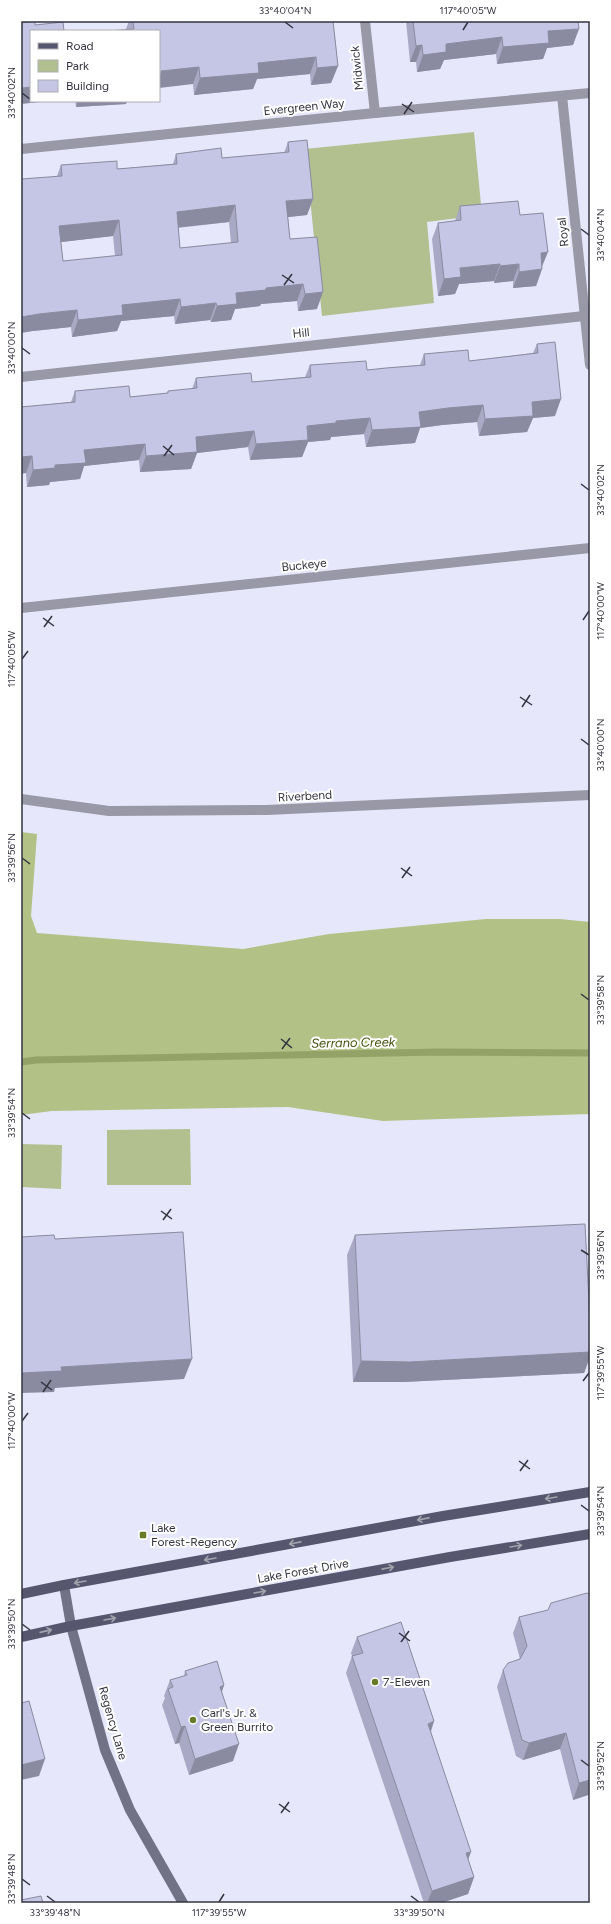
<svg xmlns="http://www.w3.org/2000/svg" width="611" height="1924" font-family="Figtree,sans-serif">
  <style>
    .green { fill: #b2c090 }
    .forest { fill: #b2c287 }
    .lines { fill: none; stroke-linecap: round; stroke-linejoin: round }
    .stream { stroke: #93a368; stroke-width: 7 }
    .street { stroke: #9898a6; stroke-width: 10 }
    .secondary { stroke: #717285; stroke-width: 10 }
    .primary { stroke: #56566e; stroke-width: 10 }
    .wall { fill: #a9a9c5; fill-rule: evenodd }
    .shaded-wall { fill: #8a8aa0 }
    .building { fill: #c5c5e5; stroke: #8a8aa0; fill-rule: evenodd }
    .oneway { stroke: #a2a2af }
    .ticks { fill: none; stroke: #343441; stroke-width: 1.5 }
    .poi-dot { fill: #687a28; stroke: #fff; stroke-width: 1.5 }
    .labels { text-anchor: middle; stroke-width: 4; stroke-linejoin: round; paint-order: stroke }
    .street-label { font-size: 12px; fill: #343441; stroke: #fff }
    .poi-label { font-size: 12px; fill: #343441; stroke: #fff; text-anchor: start }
    .water-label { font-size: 13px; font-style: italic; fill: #45520f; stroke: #fff }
    .neatline { fill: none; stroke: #343441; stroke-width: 1.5 }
    .ticks-label { font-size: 10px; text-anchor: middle; fill: #343441 }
  </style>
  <rect width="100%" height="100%" fill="#e6e7fa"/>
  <g class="green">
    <polygon points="474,132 482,215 427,222 434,303 322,316 305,149"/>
    <polygon points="190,1129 191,1185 107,1185 107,1130"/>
    <polygon points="21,1144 62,1145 61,1189 21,1187"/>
  </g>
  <polygon class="forest" points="21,832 37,834 31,916 37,933 243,949 329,934 486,919 560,919 590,922 590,1114 383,1121 288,1107 52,1111 21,1115"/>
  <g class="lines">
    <polyline class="stream" points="21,1062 36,1060 439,1052 590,1053"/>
    <g class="street">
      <polyline points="365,21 375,113"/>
      <polyline points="562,96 590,365"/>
      <polyline points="21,149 375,113 590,93"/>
      <polyline points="21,377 584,316"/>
      <polyline points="21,608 590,548"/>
      <polyline points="21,799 109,811 267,810 590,795"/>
    </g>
    <polyline class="secondary" points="64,1585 71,1626 105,1750 130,1810 183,1903"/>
    <g class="primary">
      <polyline points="21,1594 64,1585 443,1516 590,1492"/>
      <polyline points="21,1637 71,1626 450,1557 590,1534"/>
    </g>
  </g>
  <g class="wall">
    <polygon points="129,21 183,21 183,22 333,21 338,66 331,83 311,85 310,74 257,79 253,89 194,95 193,84 126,29"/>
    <polygon points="406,21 578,21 573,45 547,48 543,59 497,64 496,54 444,60 440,69 417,72 416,62 410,62"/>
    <polygon points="75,101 127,101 126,104 76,107"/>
    <path d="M288,142L313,199L307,215L288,217L290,239L317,309L298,311L297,301L261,304L260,306L235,309L231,320L211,322L210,320L175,324L174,316L121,321L117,331L72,337L71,327L33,331L57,176L61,165L117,169L173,164L176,154L222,158L284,153ZM229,222L231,243L180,248L178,228ZM113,236L115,256L63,261L61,242Z"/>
    <polygon points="460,206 520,215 542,267 542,269 536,286 513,288 513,281 494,283 494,281 459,284 455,294 438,296 432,239 438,223 455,221"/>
    <polygon points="537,344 555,416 533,418 527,432 479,436 477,422 442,425 420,428 415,443 366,447 364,434 331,437 330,440 308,442 302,457 250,460 248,447 197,453 191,469 140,472 139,460 84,466 80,479 50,482 49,485 27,487 21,407 71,402 75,391 130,397 167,393 168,391 192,389 196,378 252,382 305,377 310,365 367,370 386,368 420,365 424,354 469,361 533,353"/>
    <polygon points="355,1235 590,1321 590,1357 584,1373 403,1382 353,1382 347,1255"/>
    <polygon points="590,1595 590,1806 588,1795 573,1800 560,1749 523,1760 516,1756 497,1687 503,1670 520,1659 513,1633 519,1617 548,1610"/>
    <polygon points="357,1637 434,1721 431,1732 468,1860 474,1877 468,1894 441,1903 424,1903 346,1673 352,1656 351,1653"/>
    <polygon points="185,1671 224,1685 222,1692 233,1761 189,1775 179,1743 175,1744 162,1705 165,1698 164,1696 170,1680 184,1676"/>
  </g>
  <g class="shaded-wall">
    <polygon points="579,29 573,45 547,48 543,59 497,64 503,47 548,31"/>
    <polygon points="502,37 496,54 444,60 440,69 417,72 423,55 446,44"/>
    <polygon points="422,45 416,62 410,62 416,46"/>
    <polygon points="316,57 310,74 257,79 253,89 194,95 200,78 258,63"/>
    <polygon points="338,66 331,83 311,85 317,68"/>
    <polygon points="199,67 193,84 159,88 159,74 161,71"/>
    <polygon points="31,87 31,101 49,101 21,104 21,90 22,88"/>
    <polygon points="78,101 127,101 126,104 76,107"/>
    <polygon points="313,199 307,215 280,218 286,201"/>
    <polygon points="235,205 229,222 171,228 177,212"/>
    <polygon points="119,220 113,236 53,243 59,226"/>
    <polygon points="548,252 541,269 541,253"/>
    <polygon points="500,264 494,281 459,284 455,294 438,296 444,279 460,268"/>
    <polygon points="519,264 513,281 494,283 500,266"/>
    <polygon points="542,269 536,286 513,288 519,272"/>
    <polygon points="303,284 297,301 261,304 260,306 235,309 231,320 211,322 217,306 236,293 266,288"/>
    <polygon points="323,292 317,309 298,311 305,294"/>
    <polygon points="180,299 174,316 121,321 117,331 72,337 78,320 122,305"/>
    <polygon points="216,303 210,320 175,324 181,307"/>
    <polygon points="77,310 71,327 33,331 21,333 21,317 39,314"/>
    <polygon points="561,399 555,416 533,418 527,432 479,436 485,419 532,402"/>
    <polygon points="483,405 477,422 442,425 420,428 415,443 366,447 372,430 419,412 448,408"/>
    <polygon points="370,418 364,434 331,437 330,440 308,442 302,457 250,460 256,444 307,426 336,421"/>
    <polygon points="254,431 248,447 197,453 191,469 140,472 146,456 196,437"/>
    <polygon points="145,444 139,460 84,466 80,479 50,482 49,485 27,487 33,470 84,450"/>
    <polygon points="32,456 26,473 21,474 21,457"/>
    <polygon points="590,1352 590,1357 584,1373 403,1382 353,1382 361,1361"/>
    <polygon points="192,1359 184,1379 55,1388 54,1392 21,1393 21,1373 61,1367"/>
    <polygon points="224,1685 218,1702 220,1687"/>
    <polygon points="434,1721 428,1738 428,1724"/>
    <polygon points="185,1726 179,1743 175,1744 181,1727"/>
    <polygon points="566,1733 560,1749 523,1760 529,1743"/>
    <polygon points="239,1744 233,1761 189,1775 195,1759"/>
    <polygon points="45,1759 39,1776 21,1780 21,1765"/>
    <polygon points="590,1780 590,1788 588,1795 573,1800 579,1783"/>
    <polygon points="471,1852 465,1868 466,1853"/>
    <polygon points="474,1877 468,1894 441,1903 427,1903 432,1891"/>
  </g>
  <g class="building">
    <polygon points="35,21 35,25 63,22 64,31 31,31 31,87 22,88 22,90 21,90 21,23"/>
    <polygon points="133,21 183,21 183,22 190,21 333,21 338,66 317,68 316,57 258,63 259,73 200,78 199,67 161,71 161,74 159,74 159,31 109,31 134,29"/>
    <polygon points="413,21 578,21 579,29 548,31 549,43 503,47 502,37 446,44 446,52 423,55 422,45 416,46"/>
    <path d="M307,140L313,199L286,201L290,239L317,237L323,292L305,294L303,284L266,288V290L236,293L237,304L217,306L216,303L181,307L180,299L122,305L123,315L78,320L77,310L39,314L21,317V179L62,176L61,165L117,161V169L177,164L176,154L221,148L222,158L289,152L288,142ZM235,205L238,242L180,248L177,212ZM119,220L122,255L63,261L59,226Z"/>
    <polygon points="518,201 520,215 543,213 548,252 541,253 542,269 519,272 519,264 500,266 500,264 460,268 461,277 444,279 438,223 461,220 460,206"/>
    <polygon points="555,342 561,399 532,402 533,416 485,419 483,405 448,408 419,412 421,427 372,430 370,418 336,421 336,423 307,426 308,440 256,444 254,431 196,437 197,452 146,456 145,444 84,450 86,463 55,465 55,468 33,470 32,456 21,457 21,407 75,402 75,391 129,386 130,397 168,393 168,391 197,388 196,378 251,373 252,382 311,377 310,365 366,361 367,370 386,368 425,365 424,354 468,350 469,361 538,353 537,344"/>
    <polygon points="585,1224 590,1321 590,1352 410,1362 361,1361 355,1235"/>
    <polygon points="183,1232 192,1359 61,1367 62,1371 21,1373 21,1237 54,1235 55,1239"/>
    <polygon points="587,1593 590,1595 590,1780 579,1783 566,1733 529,1743 522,1740 503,1670 508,1663 520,1659 527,1646 519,1617 548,1610 551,1603"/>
    <polygon points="401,1622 434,1721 428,1724 471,1852 466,1853 474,1877 432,1891 352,1656 363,1653 357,1637"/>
    <polygon points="217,1661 224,1685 220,1687 239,1744 195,1759 185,1726 181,1727 168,1689 173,1687 170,1680 187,1675 185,1671"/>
    <polygon points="29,1701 45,1759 21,1765 21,1703"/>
    <polygon points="41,1896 43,1903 21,1903 21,1900"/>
  </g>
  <defs><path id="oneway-shaft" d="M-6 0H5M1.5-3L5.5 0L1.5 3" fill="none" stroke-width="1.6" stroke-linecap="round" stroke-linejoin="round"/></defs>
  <g class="oneway">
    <use href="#oneway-shaft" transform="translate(551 1498) rotate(171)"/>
    <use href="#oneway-shaft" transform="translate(423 1519) rotate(169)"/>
    <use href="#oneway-shaft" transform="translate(295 1543) rotate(169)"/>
    <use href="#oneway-shaft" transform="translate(516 1546) rotate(-9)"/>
    <use href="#oneway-shaft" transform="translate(210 1559) rotate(170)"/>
    <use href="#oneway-shaft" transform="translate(388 1568) rotate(-11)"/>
    <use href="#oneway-shaft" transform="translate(80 1582) rotate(170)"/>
    <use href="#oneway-shaft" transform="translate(260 1592) rotate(-10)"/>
    <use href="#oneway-shaft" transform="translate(110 1619) rotate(-10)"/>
    <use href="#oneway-shaft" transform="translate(46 1631) rotate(-13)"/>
  </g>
  <path class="ticks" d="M285,22L293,28M463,30L468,22M22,93L30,99M402,104L414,112M404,114L412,102M581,229L589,235M282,275L294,283M284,285L292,274M22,348L30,354M163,446L174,455M164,456L172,445M581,484L589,490M43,618L54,626M583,620L589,611M44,627L52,616M22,659L28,651M520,697L532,705M522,707L530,695M581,739L589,745M22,858L30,864M401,868L412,876M402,878L410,867M581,994L589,1000M281,1039L292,1048M282,1049L290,1038M22,1113L30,1119M161,1211L172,1219M163,1220L171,1209M581,1250L589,1255M583,1381L589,1373M41,1382L52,1390M43,1392L51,1380M22,1421L28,1413M519,1461L530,1469M520,1471L528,1460M581,1505L589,1511M22,1624L30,1630M399,1633L410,1641M401,1642L409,1631M581,1760L589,1766M279,1804L290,1812M281,1813L289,1802M22,1879L30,1885M47,1896L55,1902M411,1896L419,1902M219,1902L224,1894"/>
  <g class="poi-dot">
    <rect x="139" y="1531" width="8" height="8" rx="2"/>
    <circle cx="375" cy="1682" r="4"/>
    <circle cx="193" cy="1720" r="4"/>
  </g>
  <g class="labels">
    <g class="street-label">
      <text transform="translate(357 68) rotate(-96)" y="4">Midwick</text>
      <text transform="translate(304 107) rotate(-6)" y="4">Evergreen Way</text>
      <text transform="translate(563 232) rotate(-96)" y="4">Royal</text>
      <text transform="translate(301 333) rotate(-6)" y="4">Hill</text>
      <text transform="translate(304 565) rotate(-6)" y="4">Buckeye</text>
      <text transform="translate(305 796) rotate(-3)" y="4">Riverbend</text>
      <text transform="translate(303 1571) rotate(-10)" y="4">Lake Forest Drive</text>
      <text transform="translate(113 1723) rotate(74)" y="4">Regency Lane</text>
    </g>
    <g class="poi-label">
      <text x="151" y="1532">Lake<tspan x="151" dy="14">Forest-Regency</tspan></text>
      <text x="383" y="1686">7-Eleven</text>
      <text x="201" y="1717">Carl's Jr. &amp;<tspan x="201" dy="14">Green Burrito</tspan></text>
    </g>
    <g class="water-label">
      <text transform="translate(353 1042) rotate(-1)" y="5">Serrano Creek</text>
    </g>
  </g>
  <rect width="611" height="1924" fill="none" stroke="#ffffff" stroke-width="44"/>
  <rect x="30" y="30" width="130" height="72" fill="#ffffff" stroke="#aeaeb3"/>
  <rect x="38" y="43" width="20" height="6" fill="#56566e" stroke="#aeaeb3"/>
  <text x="66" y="50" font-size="12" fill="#343441">Road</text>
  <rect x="38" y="60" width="20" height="12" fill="#b2c090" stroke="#aeaeb3"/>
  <text x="66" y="70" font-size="12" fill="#343441">Park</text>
  <rect x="38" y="80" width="20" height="12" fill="#c5c5e5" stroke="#aeaeb3"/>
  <text x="66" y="90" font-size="12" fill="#343441">Building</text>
  <rect x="22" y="22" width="567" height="1880" class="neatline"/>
  <g class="ticks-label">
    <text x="285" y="14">33°40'04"N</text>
    <text x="468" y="14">117°40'05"W</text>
    <text transform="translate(11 93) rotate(-90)" y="4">33°40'02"N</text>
    <text transform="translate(600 235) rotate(-90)" y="4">33°40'04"N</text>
    <text transform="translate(11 348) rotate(-90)" y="4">33°40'00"N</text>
    <text transform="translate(600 490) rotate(-90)" y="4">33°40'02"N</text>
    <text transform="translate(600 611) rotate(-90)" y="4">117°40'00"W</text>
    <text transform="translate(11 659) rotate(-90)" y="4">117°40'05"W</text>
    <text transform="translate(600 745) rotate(-90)" y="4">33°40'00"N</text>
    <text transform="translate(11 858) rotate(-90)" y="4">33°39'56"N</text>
    <text transform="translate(600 1000) rotate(-90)" y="4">33°39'58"N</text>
    <text transform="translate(11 1113) rotate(-90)" y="4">33°39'54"N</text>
    <text transform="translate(600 1255) rotate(-90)" y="4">33°39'56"N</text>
    <text transform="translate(600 1373) rotate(-90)" y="4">117°39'55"W</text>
    <text transform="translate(11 1421) rotate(-90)" y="4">117°40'00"W</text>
    <text transform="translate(600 1511) rotate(-90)" y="4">33°39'54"N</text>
    <text transform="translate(11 1624) rotate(-90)" y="4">33°39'50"N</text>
    <text transform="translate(600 1766) rotate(-90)" y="4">33°39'52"N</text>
    <text transform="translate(11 1879) rotate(-90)" y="4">33°39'48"N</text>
    <text x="55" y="1916">33°39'48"N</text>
    <text x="219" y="1916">117°39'55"W</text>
    <text x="419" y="1916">33°39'50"N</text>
  </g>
</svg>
